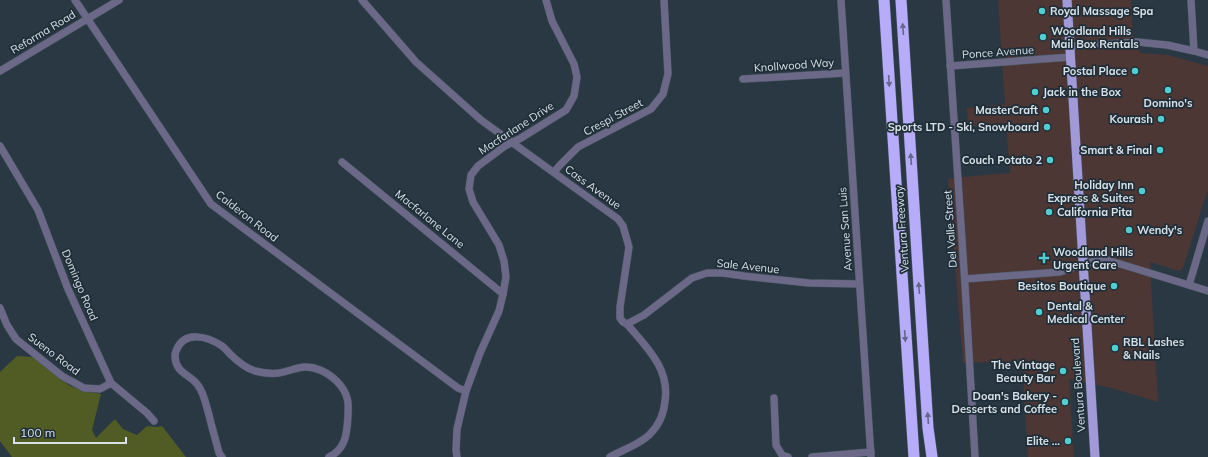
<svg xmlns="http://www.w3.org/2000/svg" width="1208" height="457" font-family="Mulish,sans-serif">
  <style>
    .commercial { fill: #4c3735 }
    .green { fill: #515c24 }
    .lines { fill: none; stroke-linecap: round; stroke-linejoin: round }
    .minor-casing { stroke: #485661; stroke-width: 8 }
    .major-casing { stroke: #485661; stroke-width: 10 }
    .highway-casing { stroke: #485661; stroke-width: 12 }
    .minor { stroke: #6c6988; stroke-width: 7 }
    .major { stroke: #a299d9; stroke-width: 9 }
    .highway { stroke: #b7acf9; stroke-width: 11 }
    .oneway { fill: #63678f }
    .poi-dot { fill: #52cdd0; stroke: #1f2e38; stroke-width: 1.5 }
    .labels { text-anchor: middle; stroke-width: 3.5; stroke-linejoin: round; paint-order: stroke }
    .poi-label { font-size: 11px; font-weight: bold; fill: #d8e1e8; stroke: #1f2e38; text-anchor: end }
    .street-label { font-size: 11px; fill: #d8e1e8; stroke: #1f2e38 }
  </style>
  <rect width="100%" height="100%" fill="#293843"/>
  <polygon class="commercial" points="998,0 1131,0 1133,35 1140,53 1168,55 1208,66 1208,191 1205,198 1183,268 1179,271 1150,262 1158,402 1111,388 1069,379 1074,457 1028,457 1022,361 963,363 948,179 973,176 1010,173 1006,124 968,126 967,108 1005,104"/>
  <polygon class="green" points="17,356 33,357 70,386 84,391 101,394 92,430 96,438 115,419 123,429 137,435 147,426 157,427 162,426 186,457 12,457 0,441 0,372"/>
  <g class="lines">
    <g class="minor-casing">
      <g id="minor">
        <polyline points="75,0 211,204 458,388 466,391"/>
        <path d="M362,0L416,62L481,120L618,219L623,226L629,247L620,307V318L623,322L627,324C646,347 670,368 665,401C664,413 659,425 650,434C641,444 622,450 610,457"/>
        <polyline points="841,0 871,457"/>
        <polyline points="946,0 965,285 975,457"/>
        <polyline points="1191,0 1194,51"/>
        <polyline points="1070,46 1137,42 1167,45 1194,51 1208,55"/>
        <polyline points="950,66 1071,57"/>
        <polyline points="0,71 119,0"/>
        <polyline points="743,79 845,73"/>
        <polyline points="0,146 38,210 68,289 111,383 147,413 154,421"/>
        <polyline points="342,162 503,294"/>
        <polyline points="554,172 560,165 578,147 651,109 663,94 668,74 664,0"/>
        <polyline points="965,279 1060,272 1083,264 1104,259 1208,291"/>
        <polyline points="1189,285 1208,221"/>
        <polyline points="0,308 7,325 16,339 62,376 84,388 100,389 111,383"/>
        <polyline points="627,324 644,315 692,278 707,273 723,273 744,276 809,283 859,284"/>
        <polyline points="774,398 776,445 782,455 788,457"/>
        <path d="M222,457L219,453C216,441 212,428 209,415C206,405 204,392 197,384C189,374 176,373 175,357C175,355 175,353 176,351C184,330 207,336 222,346C225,348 228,352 230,354C238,362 245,368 255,371C263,373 271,374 279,373C295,370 304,363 320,370C332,375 344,386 347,398C349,403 348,410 348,416C347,433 346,449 329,457"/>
        <polyline points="457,457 456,450 457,429 466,391 480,353 499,311 503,294 506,277 504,261 499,245 473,202 469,189 471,175 478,166 505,146 521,138 566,110 574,96 577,77 574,64 552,21 546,0"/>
        <polyline points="812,457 871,452"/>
      </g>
    </g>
    <g class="major-casing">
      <polyline id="major" points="1067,0 1095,457"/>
    </g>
    <g class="highway-casing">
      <g id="highway">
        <polyline points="884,0 914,457"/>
        <polyline points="901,0 928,428 932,457"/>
      </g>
    </g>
    <use href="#minor" class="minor"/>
    <use href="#major" class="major"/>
    <use href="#highway" class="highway"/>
  </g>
  <defs><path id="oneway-solid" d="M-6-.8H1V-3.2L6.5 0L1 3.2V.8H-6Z"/></defs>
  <g class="oneway">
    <use href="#oneway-solid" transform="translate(903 29) rotate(-94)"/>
    <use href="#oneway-solid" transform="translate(889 81) rotate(86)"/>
    <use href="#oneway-solid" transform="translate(911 159) rotate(-94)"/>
    <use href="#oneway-solid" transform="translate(919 288) rotate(-94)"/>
    <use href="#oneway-solid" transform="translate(905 336) rotate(86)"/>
    <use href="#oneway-solid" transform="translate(928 418) rotate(-94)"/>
  </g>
  <g class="poi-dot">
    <circle cx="1042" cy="11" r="4"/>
    <circle cx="1043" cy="37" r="4"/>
    <circle cx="1135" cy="71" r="4"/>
    <circle cx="1168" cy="90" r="4"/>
    <circle cx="1035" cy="92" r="4"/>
    <circle cx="1046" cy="110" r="4"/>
    <circle cx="1161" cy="119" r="4"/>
    <circle cx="1047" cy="127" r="4"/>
    <circle cx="1160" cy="150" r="4"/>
    <circle cx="1050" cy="160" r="4"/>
    <circle cx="1142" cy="191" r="4"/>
    <circle cx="1049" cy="212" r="4"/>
    <circle cx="1129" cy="230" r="4"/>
    <path d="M1042 252h4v4h4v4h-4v4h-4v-4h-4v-4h4z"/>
    <circle cx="1114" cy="286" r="4"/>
    <circle cx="1039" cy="312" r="4"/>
    <circle cx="1115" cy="348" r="4"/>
    <circle cx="1063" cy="371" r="4"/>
    <circle cx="1065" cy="402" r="4"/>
    <circle cx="1068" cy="441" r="4"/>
  </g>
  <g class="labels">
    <g class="poi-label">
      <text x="1050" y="15" text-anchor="start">Royal Massage Spa</text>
      <text x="1051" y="35" text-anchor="start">Woodland Hills<tspan x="1051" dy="13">Mail Box Rentals</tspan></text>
      <text x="1127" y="75">Postal Place</text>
      <text x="1043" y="96" text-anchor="start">Jack in the Box</text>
      <text x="1168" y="107" text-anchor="middle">Domino's</text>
      <text x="1038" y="114">MasterCraft</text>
      <text x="1153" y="123">Kourash</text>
      <text x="1039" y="131">Sports LTD - Ski, Snowboard</text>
      <text x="1152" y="154">Smart &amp; Final</text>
      <text x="1042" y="164">Couch Potato 2</text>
      <text x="1134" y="189">Holiday Inn<tspan x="1134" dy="13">Express &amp; Suites</tspan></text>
      <text x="1057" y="216" text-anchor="start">California Pita</text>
      <text x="1137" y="234" text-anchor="start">Wendy's</text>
      <text x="1053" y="256" text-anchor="start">Woodland Hills<tspan x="1053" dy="13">Urgent Care</tspan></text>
      <text x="1106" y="290">Besitos Boutique</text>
      <text x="1047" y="310" text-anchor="start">Dental &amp;<tspan x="1047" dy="13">Medical Center</tspan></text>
      <text x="1123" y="346" text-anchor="start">RBL Lashes<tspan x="1123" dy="13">&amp; Nails</tspan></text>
      <text x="1055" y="369">The Vintage<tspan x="1055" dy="13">Beauty Bar</tspan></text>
      <text x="1057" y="400">Doan's Bakery -<tspan x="1057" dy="13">Desserts and Coffee</tspan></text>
      <text x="1060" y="445">Elite ...</text>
    </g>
    <g class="street-label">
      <text transform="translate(43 32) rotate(-31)" y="4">Reforma Road</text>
      <text transform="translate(998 52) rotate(-4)" y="4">Ponce Avenue</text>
      <text transform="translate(794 65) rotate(-4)" y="4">Knollwood Way</text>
      <text transform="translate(613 117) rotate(-28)" y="4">Crespi Street</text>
      <text transform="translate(516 128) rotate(-33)" y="4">Macfarlane Drive</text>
      <text transform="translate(593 187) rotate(36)" y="4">Cass Avenue</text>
      <text transform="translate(247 216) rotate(38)" y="4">Calderon Road</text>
      <text transform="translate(430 219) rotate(39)" y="4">Macfarlane Lane</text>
      <text transform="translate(845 229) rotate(-94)" y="4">Avenue San Luis</text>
      <text transform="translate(902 229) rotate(-94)" y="4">Ventura Freeway</text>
      <text transform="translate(950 229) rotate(-94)" y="4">Del Valle Street</text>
      <text transform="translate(748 266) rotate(6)" y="4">Sale Avenue</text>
      <text transform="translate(80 285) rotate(67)" y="4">Domingo Road</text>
      <text transform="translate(54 354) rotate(37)" y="4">Sueno Road</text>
      <text transform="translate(1078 385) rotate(-94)" y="4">Ventura Boulevard</text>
    </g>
  </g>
  <path d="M14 437v6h112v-6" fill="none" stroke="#d8e1e8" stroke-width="2"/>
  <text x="20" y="437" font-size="12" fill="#d8e1e8" stroke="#1f2e38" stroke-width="3" paint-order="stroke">100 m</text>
</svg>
